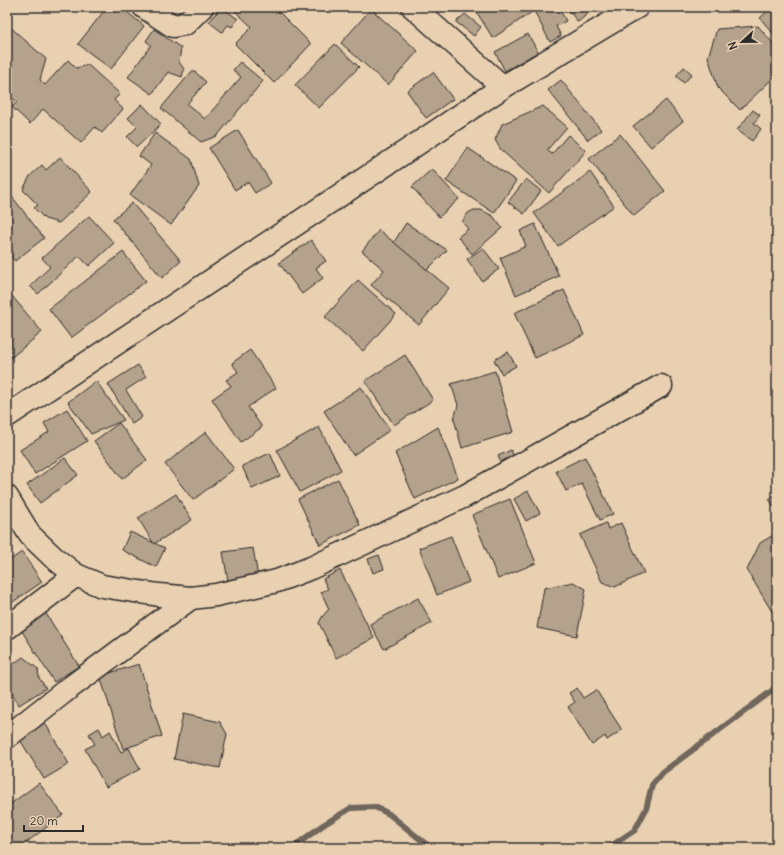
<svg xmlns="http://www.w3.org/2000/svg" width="784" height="855" font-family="Delius,sans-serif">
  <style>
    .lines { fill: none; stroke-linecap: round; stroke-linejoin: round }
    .stream { stroke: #70665c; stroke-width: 6 }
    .building { fill: #b4a28c; stroke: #2b2b2b }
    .minor-casing { stroke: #2b2b2b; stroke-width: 25 }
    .minor { stroke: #e9d0b1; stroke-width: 22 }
  </style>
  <rect width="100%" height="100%" fill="#e9d0b1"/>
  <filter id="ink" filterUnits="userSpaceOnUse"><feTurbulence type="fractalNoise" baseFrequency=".025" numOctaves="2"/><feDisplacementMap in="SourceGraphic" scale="8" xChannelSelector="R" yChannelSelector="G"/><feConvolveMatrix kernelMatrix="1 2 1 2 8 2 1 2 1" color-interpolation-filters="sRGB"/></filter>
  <g filter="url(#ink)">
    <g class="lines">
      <g class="stream">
        <polyline points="292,848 323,825 351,808 375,807 389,814 431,848"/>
        <polyline points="608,848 635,830 646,809 652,785 663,772 777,687"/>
      </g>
    </g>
    <g class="building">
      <polygon points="107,7 121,7 144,26 111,69 78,44"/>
      <polygon points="221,7 238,19 232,27 228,25 222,32 209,22"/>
      <polygon points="239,7 274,7 311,44 274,83 235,44 252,27 235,11"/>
      <polygon points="475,7 529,7 532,12 493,38 474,8"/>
      <polygon points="532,7 555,7 561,12 566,21 556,26 561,36 550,42"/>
      <polygon points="566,7 596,7 578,22"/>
      <polygon points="772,7 777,7 777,38 760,18"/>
      <polygon points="371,9 418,51 388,85 341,43"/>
      <polygon points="465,14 481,27 474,36 456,22"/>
      <polygon points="8,25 46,59 40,80 45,85 68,60 76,68 88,65 120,94 114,100 123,109 102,133 95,127 81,143 43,109 30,124 12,107 17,102 7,93 9,78 7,76"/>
      <polygon points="758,26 777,48 777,74 740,110 718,88 708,57 717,29"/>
      <polygon points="154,29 181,48 179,62 184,69 182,77 168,72 152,94 128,77 151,45 146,41"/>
      <polygon points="528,34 538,52 505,71 495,52"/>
      <polygon points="335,44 359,67 319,108 295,85"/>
      <polygon points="240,62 263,81 217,136 201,142 161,108 193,70 206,82 187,104 205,119 241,77 233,70"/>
      <polygon points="684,67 692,74 684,83 676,76"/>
      <polygon points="433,72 453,99 426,118 407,91"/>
      <polygon points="561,80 601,130 588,140 548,90"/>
      <polygon points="666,100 683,121 651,147 633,126"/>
      <polygon points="142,104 161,124 137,147 127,137 137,127 128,118"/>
      <polygon points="543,106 567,127 547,150 552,154 568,135 586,151 549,193 501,150 495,140 502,124"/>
      <polygon points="753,110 760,115 754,123 761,129 752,141 737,130"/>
      <polygon points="238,130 271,183 255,193 248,182 235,190 209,148"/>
      <polygon points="155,133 191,159 199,186 171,225 130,195 151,165 139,156"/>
      <polygon points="620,134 665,191 634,216 589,159"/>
      <polygon points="468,148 516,181 494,213 446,181"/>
      <polygon points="60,157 92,192 59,223 45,219 34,208 38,205 23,190 30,176 42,165 46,170"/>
      <polygon points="432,169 459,199 439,217 412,187"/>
      <polygon points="590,172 614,206 558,246 534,213"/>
      <polygon points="526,179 541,191 524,214 508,202"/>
      <polygon points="7,190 44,238 15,261 7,252"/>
      <polygon points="132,203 181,261 162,278 113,219"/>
      <polygon points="474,210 481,210 493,216 502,228 472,254 458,237 468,229 462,222 468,213"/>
      <polygon points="89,216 114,243 89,266 79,256 38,294 30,286 50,267 42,258"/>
      <polygon points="406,223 447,250 424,273 389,250"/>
      <polygon points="535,224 559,276 516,295 500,258 526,246 520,231"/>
      <polygon points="379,230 449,288 419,325 371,285 384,270 362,251"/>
      <polygon points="311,240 326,261 316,268 323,278 302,294 279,263"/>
      <polygon points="483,248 499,269 482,281 467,259"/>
      <polygon points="123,252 146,281 71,338 49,309"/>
      <polygon points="358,280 396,314 363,351 325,317"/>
      <polygon points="7,290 42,332 7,361"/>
      <polygon points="564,290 584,335 535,358 514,313"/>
      <polygon points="250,350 276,388 248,407 262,427 241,442 212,399 231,386 226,380 238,372 232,363"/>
      <polygon points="508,352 516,366 502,374 494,360"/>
      <polygon points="405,355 433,400 394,425 365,381"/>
      <polygon points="138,365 146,377 126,390 142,417 132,424 108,384"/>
      <polygon points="495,371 513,432 462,448 454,419 458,405 451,384"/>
      <polygon points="96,381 124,420 91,434 68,402"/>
      <polygon points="361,387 390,430 353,455 324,411"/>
      <polygon points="67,409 87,441 35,474 20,450 49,432 44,423"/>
      <polygon points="119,423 147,460 122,479 94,441"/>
      <polygon points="319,427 341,470 300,492 277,450"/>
      <polygon points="438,427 458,478 415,499 395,453"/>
      <polygon points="206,432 234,469 193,500 165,464"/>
      <polygon points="511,450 516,462 503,467 498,456"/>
      <polygon points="270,453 280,476 252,489 242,466"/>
      <polygon points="585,457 613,514 600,520 582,484 566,491 556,471"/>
      <polygon points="65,458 78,475 40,503 27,485"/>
      <polygon points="338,479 360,525 320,545 298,499"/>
      <polygon points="528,491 540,513 526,521 514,499"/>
      <polygon points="176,494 192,520 154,544 138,518"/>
      <polygon points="777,494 777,511 769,499"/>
      <polygon points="510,499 536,563 498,579 472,515"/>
      <polygon points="606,523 608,529 621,523 644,573 615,587 602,582 580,535"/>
      <polygon points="130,532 165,548 156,567 122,550"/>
      <polygon points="777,533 777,620 747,570 760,543"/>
      <polygon points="451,536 469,582 437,595 419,548"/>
      <polygon points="253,548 258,577 228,581 223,552"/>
      <polygon points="22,552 42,582 7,606 7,562"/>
      <polygon points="379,555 384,569 373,573 368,559"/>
      <polygon points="340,570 374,638 336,658 319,623 322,617 329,609 321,592 328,589 323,579"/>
      <polygon points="573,582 586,589 577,636 537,628 544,588"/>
      <polygon points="418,598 432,623 384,649 370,624"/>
      <polygon points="45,612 79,666 54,682 20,628"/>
      <polygon points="8,656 13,664 23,657 38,669 39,678 46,688 19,705 7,686"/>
      <polygon points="139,664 162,736 123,749 100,676"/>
      <polygon points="577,688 583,698 596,690 622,730 607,740 605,736 592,745 568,707 575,702 569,693"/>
      <polygon points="183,714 220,722 227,734 220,768 174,759"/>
      <polygon points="45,723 69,764 44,779 19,738"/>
      <polygon points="99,728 103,736 110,731 121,752 129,748 140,769 106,787 85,749 95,744 89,734"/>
      <polygon points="39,783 63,815 19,848 12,848 7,840 7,802 9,805"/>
    </g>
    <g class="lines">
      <g class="minor-casing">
        <g id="minor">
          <polyline points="144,7 173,26 185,24 202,7"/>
          <polyline points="413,7 503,87"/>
          <polyline points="7,416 503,87 637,7"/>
          <polyline points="7,497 30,535 53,557 76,575 102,586 159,595 191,598 216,595 277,581 311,568 465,496 661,386"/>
          <polyline points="7,628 76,575"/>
          <polyline points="7,737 64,692 191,598"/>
        </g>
      </g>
      <use href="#minor" class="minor"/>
    </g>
  </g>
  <rect width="784" height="855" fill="none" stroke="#e9d0b1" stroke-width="24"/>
  <rect x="12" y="12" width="760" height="831" fill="none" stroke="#2b2b2b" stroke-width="1.5" filter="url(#ink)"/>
  <g transform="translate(742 42) rotate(248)" stroke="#e9d0b1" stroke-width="3" paint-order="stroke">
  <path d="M0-3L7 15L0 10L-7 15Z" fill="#2b2b2b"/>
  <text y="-6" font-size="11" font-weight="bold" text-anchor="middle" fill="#2b2b2b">N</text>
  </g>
  <path d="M24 825v6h59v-6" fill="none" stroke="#2b2b2b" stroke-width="2"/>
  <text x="30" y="825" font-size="12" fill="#2b2b2b" stroke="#e9d0b1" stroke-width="3" paint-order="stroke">20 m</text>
</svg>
